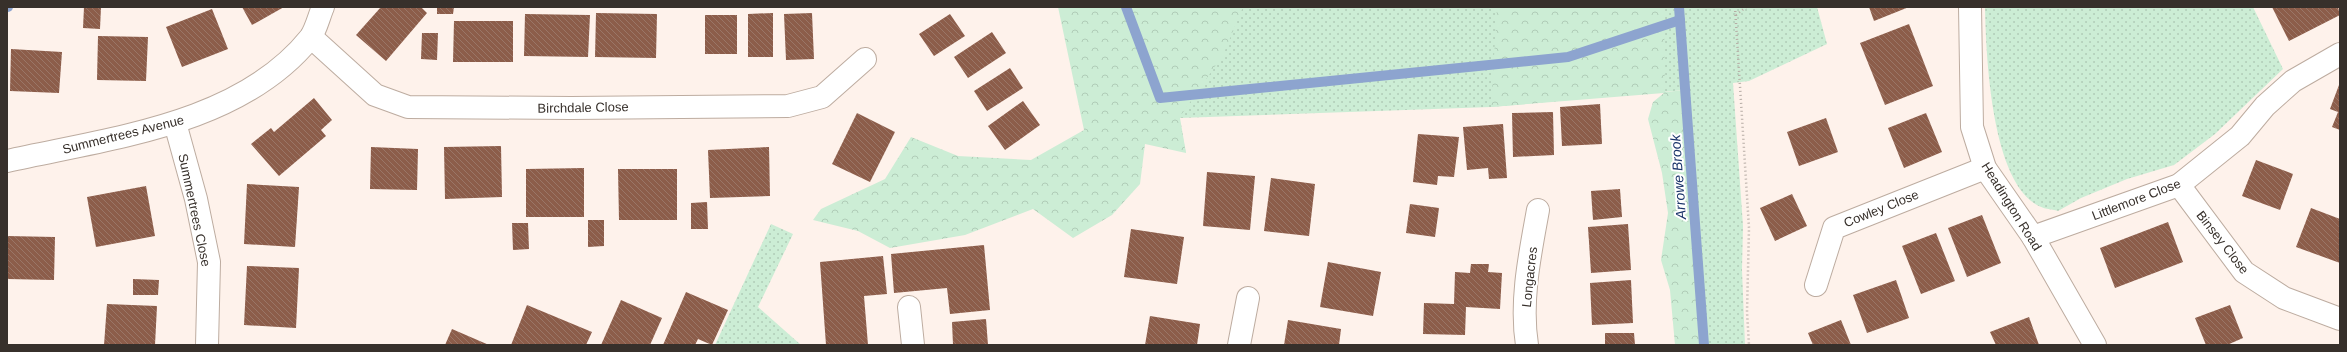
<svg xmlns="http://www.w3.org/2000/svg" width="2347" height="352" font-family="Arial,sans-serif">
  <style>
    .grass { fill: url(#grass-dots) }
    .forest { fill: url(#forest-crowns) }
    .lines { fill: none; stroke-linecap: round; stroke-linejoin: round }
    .stream { stroke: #8da4cf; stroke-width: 10 }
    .building { fill: url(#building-back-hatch) }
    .minor-casing { stroke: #bdaca0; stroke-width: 24 }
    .path { stroke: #b6aca5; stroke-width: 2.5; stroke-dasharray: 1 3; stroke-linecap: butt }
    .minor { stroke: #fff; stroke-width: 22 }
    .labels { text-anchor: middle; stroke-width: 4; stroke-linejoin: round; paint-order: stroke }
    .street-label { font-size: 13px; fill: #37302b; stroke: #fff }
    .water-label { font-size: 14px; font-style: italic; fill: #1c366b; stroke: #fff }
  </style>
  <defs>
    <pattern id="grass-dots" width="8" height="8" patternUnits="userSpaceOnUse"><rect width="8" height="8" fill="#ccedd5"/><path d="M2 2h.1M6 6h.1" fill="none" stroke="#b0ccb7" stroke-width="1.8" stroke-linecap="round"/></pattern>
    <pattern id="forest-crowns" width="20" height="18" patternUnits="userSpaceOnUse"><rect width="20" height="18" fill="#ccedd5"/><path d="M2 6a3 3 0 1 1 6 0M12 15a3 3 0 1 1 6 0" fill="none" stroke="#b0ccb7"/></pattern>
    <pattern id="building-back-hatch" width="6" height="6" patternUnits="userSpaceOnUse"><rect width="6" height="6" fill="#8c5d4a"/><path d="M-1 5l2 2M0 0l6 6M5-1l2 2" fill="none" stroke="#9a7667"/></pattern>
  </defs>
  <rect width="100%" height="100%" fill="#fef2eb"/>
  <g class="grass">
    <polygon points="1058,7 1817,7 1827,44 1749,81 1733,83 1743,226 1742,270 1745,345 1704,345 1685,90 1491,107 1180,118 1186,153"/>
    <path d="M1985,7H2253L2283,69L2215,134L2174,165L2127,179L2081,198L2058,211C2051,209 2043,209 2037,205C1991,179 1986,55 1985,7Z"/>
    <polygon points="771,224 793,234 758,307 801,345 715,345"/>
  </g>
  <g class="forest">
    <polygon points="1058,7 1243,7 1223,55 1179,118 1186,153 1145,144 1140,184 1112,215 1073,238 1033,209 965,235 890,248 858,231 813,220 821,209 885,179 911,137 958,156 1031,160 1084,130"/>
    <polygon points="1497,7 1664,7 1665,92 1686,90 1704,345 1675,345 1670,290 1661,260 1668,213 1662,173 1648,119 1653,102 1664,93 1491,107"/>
  </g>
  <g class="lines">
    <g class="stream">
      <polyline points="7,7 8,7"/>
      <polyline points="1126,7 1160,98 1568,57 1680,20"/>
      <polyline points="1679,7 1704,345"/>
    </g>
  </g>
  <g class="building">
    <polygon points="84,7 101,7 100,29 83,28"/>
    <polygon points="242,7 284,7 252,25"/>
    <polygon points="381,7 421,7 427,13 386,61 356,35"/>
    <polygon points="437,7 454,7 453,14 437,14"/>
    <polygon points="1869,7 1909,7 1874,21"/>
    <polygon points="2272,7 2338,7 2340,15 2289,41"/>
    <polygon points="212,9 228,49 182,67 166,27"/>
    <polygon points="596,13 657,14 656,58 595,57"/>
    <polygon points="773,13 773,57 748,57 748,14"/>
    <polygon points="812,13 814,59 786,60 784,14"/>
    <polygon points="525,14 590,15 588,57 524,56"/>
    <polygon points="950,14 965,36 934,56 919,34"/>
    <rect x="705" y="15" width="32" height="39"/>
    <polygon points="454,21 513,21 513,62 453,62"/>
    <polygon points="1909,24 1933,86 1885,105 1860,43"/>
    <polygon points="992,32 1006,53 968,78 954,57"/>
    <polygon points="422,33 438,33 437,60 421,59"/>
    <polygon points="98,36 148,37 146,81 97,80"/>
    <polygon points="11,49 62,52 59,93 10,91"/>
    <polygon points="1010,68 1023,88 987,111 974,91"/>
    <polygon points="2339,85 2340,85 2340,130 2332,127 2338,112 2330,109"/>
    <polygon points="314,98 332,120 321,130 326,136 279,176 251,144 271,128 274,132"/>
    <polygon points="1023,101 1040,125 1005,150 988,126"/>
    <polygon points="1600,104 1602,144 1562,146 1560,107"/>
    <polygon points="1553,112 1554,155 1513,157 1512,113"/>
    <polygon points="857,113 895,132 870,182 832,164"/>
    <polygon points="1926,113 1942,152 1904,168 1888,128"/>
    <polygon points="1826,118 1838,152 1799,166 1787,132"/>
    <polygon points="1503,124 1507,178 1489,179 1488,168 1467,170 1463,127"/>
    <polygon points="1418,134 1459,137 1454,177 1438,176 1437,185 1413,182"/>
    <polygon points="501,146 502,197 445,199 444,147"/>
    <polygon points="371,147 418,149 417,190 370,189"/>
    <polygon points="769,147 770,196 710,198 708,150"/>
    <polygon points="2256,160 2293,174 2280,210 2242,196"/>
    <polygon points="584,168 584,217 526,217 526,169"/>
    <polygon points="618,169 677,169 677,220 619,220"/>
    <polygon points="1207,172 1255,176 1250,230 1203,226"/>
    <polygon points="1271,178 1315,184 1309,236 1264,231"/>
    <polygon points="247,184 299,187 295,247 244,244"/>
    <polygon points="146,186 155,236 96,247 87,197"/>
    <polygon points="1620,189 1622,217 1593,220 1591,191"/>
    <polygon points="1792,194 1807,226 1775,241 1760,208"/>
    <polygon points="707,202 708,229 691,229 691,203"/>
    <polygon points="1410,204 1439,208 1435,237 1406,233"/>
    <polygon points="2311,208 2340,219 2340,263 2296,247"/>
    <polygon points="1982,215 2001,263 1967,277 1948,228"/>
    <polygon points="588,220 604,220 604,246 588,247"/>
    <polygon points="2168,222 2183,262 2115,288 2100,248"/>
    <polygon points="512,223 528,223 529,249 513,250"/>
    <polygon points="1628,224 1631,270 1591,273 1588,227"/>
    <polygon points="1131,229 1184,237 1177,284 1124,277"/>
    <polygon points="1936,233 1955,281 1921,294 1902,246"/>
    <polygon points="7,236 55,237 54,280 7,279"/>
    <polygon points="984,245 990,310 950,314 947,288 894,293 891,254"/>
    <polygon points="883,256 887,294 864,296 868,345 826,345 820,262"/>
    <polygon points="1328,262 1381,272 1373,316 1320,307"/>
    <polygon points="1471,264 1489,264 1488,272 1502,273 1500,309 1466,307 1465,335 1423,334 1424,303 1454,304 1455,272 1470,273"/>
    <polygon points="247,266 299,268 296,328 244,325"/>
    <polygon points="133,279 159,280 158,295 133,295"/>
    <polygon points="1631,280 1633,323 1592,325 1590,283"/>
    <polygon points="1896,280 1909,318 1867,333 1853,295"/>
    <polygon points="686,292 728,310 712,345 698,339 695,345 663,345"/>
    <polygon points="621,300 662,318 650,345 601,345"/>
    <polygon points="107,304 157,306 155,345 104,345"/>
    <polygon points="527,305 592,332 586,345 511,345"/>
    <polygon points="2230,305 2243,338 2227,345 2206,345 2195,318"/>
    <polygon points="1150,316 1200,324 1197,345 1145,345"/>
    <polygon points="2029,317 2039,345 1996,345 1990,332"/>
    <polygon points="986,319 988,345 953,345 952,322"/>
    <polygon points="1288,320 1341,329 1339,345 1284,345"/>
    <polygon points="1841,320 1851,345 1813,345 1808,333"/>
    <polygon points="452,329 489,345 445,345"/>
    <polygon points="1605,333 1634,333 1635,345 1605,345"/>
  </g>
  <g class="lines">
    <g class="minor-casing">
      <g id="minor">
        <polyline points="1970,7 1972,127 1985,168 2033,237 2095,345"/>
        <polyline points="311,37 375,95 408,107 571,108 788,106 822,97 865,59"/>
        <polyline points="175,123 196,199 209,262 207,345"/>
        <path d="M7,161C109,138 240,125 310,38C316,30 319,16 323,7"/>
        <polyline points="2179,185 2244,272 2284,298 2340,319"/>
        <polyline points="2033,237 2179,185 2240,136 2265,106 2293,81 2340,54"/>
        <polyline points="1816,285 1834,228 1985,168"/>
        <polyline points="909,307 913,345"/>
        <polyline points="1239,345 1248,298"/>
        <path d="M1527,345C1520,301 1530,254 1538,210"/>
      </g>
    </g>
    <g class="path">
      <polyline points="1735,7 1749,228 1747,312 1749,345"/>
      <polyline points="1736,15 1746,7"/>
    </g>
    <use href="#minor" class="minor"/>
  </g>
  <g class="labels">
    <g class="street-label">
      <text transform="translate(583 107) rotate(-1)" y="5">Birchdale Close</text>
      <text transform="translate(123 134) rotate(-14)" y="5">Summertrees Avenue</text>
      <text transform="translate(2136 199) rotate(-21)" y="5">Littlemore Close</text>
      <text transform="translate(2012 206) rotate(58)" y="5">Headington Road</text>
      <text transform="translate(1881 208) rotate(-22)" y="5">Cowley Close</text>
      <text transform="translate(195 210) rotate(78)" y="5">Summertrees Close</text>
      <text transform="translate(2223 242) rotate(52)" y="5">Binsey Close</text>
      <text transform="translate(1529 277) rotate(-84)" y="5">Longacres</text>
    </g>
    <g class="water-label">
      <text transform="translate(1678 177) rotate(-94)" y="5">Arrowe Brook</text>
    </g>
  </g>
  <rect width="2347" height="352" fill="none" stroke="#37302b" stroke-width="16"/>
</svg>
